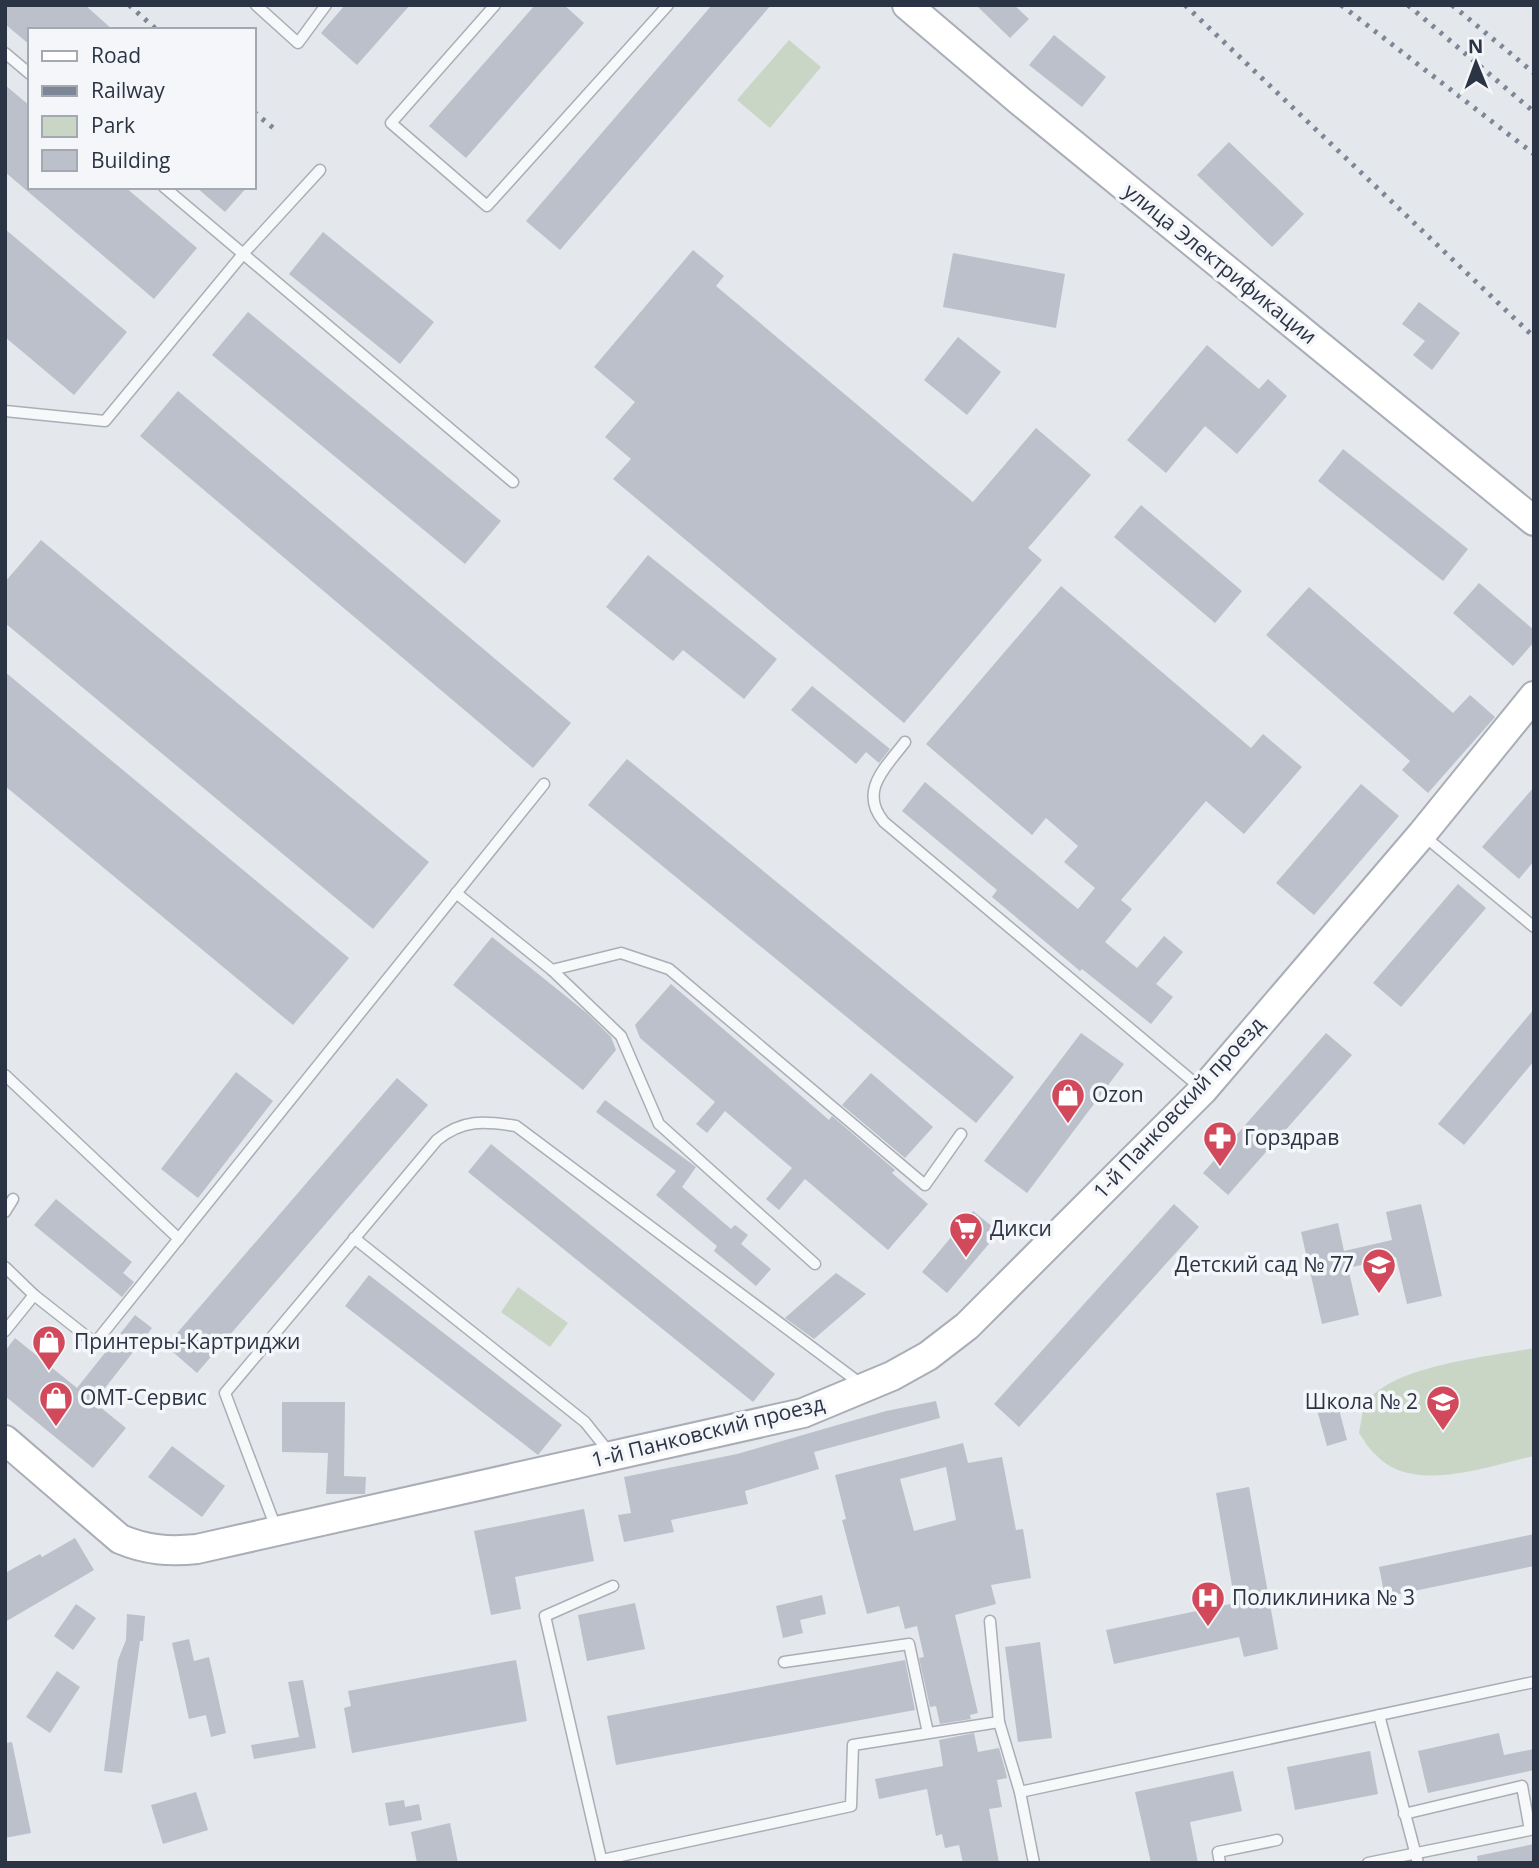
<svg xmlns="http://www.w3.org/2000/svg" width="1539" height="1868" font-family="'Open Sans',sans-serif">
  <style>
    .green { fill: #c9d6c5 }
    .building { fill: #bbc0ca; fill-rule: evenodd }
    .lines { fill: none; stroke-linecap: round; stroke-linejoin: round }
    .lane-casing { stroke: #a9aeb7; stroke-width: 13 }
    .secondary-casing { stroke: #a9aeb7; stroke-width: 32 }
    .lane { stroke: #f7f8fa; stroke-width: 10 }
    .secondary { stroke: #fff; stroke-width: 28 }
    .rail { stroke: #7d8696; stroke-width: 5; stroke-dasharray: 3.5 7; stroke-linecap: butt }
    .labels { text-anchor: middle; stroke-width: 7; stroke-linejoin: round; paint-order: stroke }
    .street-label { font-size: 21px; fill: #2b3445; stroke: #f4f6f9 }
    .poi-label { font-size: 21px; fill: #2b3445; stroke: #f4f6f9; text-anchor: start }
  </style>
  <rect width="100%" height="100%" fill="#e4e7ec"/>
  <g class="green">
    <polygon points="789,40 821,67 770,128 737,100"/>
    <polygon points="518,1287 568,1323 550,1347 501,1312"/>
    <path d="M1534,1348V1456C1488,1466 1413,1495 1376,1455C1369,1449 1364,1440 1359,1433C1361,1424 1362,1409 1367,1402C1394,1365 1489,1357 1534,1348Z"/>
  </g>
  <g class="building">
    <polygon points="5,5 85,5 113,30 30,30 30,45 5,24"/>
    <polygon points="345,5 410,5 357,65 321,33"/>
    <polygon points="535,5 564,5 584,23 466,158 429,126"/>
    <polygon points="712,5 771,5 560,250 526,221"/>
    <polygon points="976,5 1014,5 1029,19 1010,38"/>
    <polygon points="1054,35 1106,77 1082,107 1029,65"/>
    <polygon points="5,85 30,106 30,187 125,187 197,248 154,299 5,172"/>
    <polygon points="1229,142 1304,214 1272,247 1197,175"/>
    <polygon points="196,187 247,187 225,212"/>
    <polygon points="5,229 127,332 74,395 5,337"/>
    <polygon points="323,232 434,322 400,364 289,274"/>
    <polygon points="693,250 724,276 716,286 973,502 1036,428 1091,475 1028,548 1042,560 904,723 613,479 631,459 605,437 635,402 594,367"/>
    <polygon points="953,253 1065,274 1056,328 943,307"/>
    <polygon points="1419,302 1460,333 1432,370 1413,355 1425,341 1402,324"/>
    <polygon points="248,312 501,521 465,564 212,355"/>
    <polygon points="958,337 1001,372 967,415 924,380"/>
    <polygon points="1207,345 1259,389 1268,379 1287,396 1237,454 1205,426 1166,473 1127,440"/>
    <polygon points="178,391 571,723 533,768 140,436"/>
    <polygon points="1343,449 1468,549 1443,581 1318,481"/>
    <polygon points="1141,505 1242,591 1215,623 1114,537"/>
    <polygon points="41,540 429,862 373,929 5,623 5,582"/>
    <polygon points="648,555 777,659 744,699 683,650 673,661 606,607"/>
    <polygon points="1479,583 1534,630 1534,642 1513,666 1453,613"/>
    <polygon points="1061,586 1251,748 1263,734 1302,767 1244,834 1206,801 1121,900 1132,909 1105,942 1137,968 1164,936 1183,952 1156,984 1173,997 1151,1024 1082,969 1080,971 992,897 997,890 902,811 925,782 1078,909 1095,888 1064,862 1078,846 1046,818 1032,835 926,744"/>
    <polygon points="1309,587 1453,713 1470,695 1495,717 1428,793 1402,770 1410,761 1266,635"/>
    <polygon points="5,672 349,958 293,1025 5,786"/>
    <polygon points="812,686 890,749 879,763 866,752 856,764 791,710"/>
    <polygon points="627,759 1014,1077 976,1123 588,805"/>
    <polygon points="1361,784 1399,816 1314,915 1276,883"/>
    <polygon points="1534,787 1534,861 1519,879 1482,847"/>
    <polygon points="1458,884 1486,908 1401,1007 1373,983"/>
    <polygon points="492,937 588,1014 611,1037 616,1050 583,1090 453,985"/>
    <polygon points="671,984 829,1120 832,1116 895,1170 892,1173 928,1204 888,1250 805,1179 779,1210 766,1199 792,1168 725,1111 707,1133 696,1124 715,1102 640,1038 635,1025"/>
    <polygon points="1534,1009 1534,1061 1464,1145 1438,1124"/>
    <polygon points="1081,1033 1124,1064 1027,1193 984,1161"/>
    <polygon points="1326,1033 1352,1055 1228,1195 1203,1173"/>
    <polygon points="236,1072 273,1101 198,1198 161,1169"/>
    <polygon points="871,1073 933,1127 905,1158 842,1105"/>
    <polygon points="397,1078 428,1105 197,1373 166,1346"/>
    <polygon points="605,1100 696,1167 682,1187 731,1229 735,1225 748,1235 741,1244 771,1269 756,1286 714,1251 717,1246 656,1195 676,1171 596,1112"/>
    <polygon points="491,1144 775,1374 753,1402 468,1172"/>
    <polygon points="56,1199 132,1262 123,1273 134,1282 122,1297 34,1225"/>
    <polygon points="1174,1204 1199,1227 1019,1427 994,1404"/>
    <polygon points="1421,1204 1442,1296 1407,1304 1396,1257 1348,1268 1359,1315 1322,1324 1301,1232 1338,1223 1344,1251 1392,1240 1386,1212"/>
    <polygon points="973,1211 999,1232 947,1293 922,1272"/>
    <polygon points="836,1273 866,1294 814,1339 785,1318"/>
    <polygon points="369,1275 562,1425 538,1455 345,1306"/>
    <polygon points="135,1315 152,1328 94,1402 126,1428 93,1468 5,1396 5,1351 15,1338 77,1388"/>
    <polygon points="1335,1394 1347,1440 1327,1446 1314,1399"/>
    <polygon points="936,1401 940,1418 814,1452 819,1469 745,1491 748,1504 671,1520 674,1532 624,1542 618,1515 631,1513 624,1477 737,1454 886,1411"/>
    <polygon points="282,1402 345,1402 344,1476 366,1477 365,1494 326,1494 328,1453 282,1452"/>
    <path d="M963,1443L968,1463L1002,1457L1016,1530L1023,1529L1031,1578L991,1585L996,1604L955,1615L978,1713L970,1715L971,1719L940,1724L936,1706L930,1707L919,1658L924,1657L917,1626L905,1629L899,1606L867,1614L842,1520L846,1519L835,1475ZM946,1467L956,1520L914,1531L900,1479Z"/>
    <polygon points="172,1446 225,1486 202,1517 148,1477"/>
    <polygon points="1249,1487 1278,1649 1244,1657 1239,1637 1114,1664 1106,1630 1235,1603 1216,1493"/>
    <polygon points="584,1509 594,1561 515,1577 521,1609 491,1615 474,1531"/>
    <polygon points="1534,1534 1534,1566 1385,1597 1379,1567"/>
    <polygon points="75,1538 94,1570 5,1622 5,1573 40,1554 42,1557"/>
    <polygon points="822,1595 826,1614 800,1620 803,1633 783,1638 776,1606"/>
    <polygon points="635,1603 645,1649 587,1661 578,1615"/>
    <polygon points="76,1604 96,1618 73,1650 54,1636"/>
    <polygon points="127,1614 145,1616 143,1641 140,1641 122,1773 104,1771 118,1660 126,1640"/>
    <polygon points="189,1639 194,1661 209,1657 226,1733 211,1737 206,1715 189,1719 172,1643"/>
    <polygon points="1040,1642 1052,1738 1018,1742 1005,1647"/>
    <polygon points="516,1660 527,1721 352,1753 344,1708 351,1706 348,1691"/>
    <polygon points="905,1660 915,1710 616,1765 607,1716"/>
    <polygon points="57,1671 80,1687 50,1733 26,1717"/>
    <polygon points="303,1680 316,1748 254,1759 251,1745 299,1737 288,1682"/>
    <polygon points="974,1733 978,1752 999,1748 1005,1769 1007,1778 997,1780 1002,1807 989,1809 999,1863 963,1863 959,1845 945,1848 942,1834 936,1836 927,1789 879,1799 875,1779 943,1766 939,1740"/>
    <polygon points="1499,1733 1504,1755 1534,1749 1534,1770 1428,1793 1418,1751"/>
    <polygon points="12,1742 31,1833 5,1838 5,1743"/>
    <polygon points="1370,1751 1378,1794 1295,1810 1287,1767"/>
    <polygon points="1233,1771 1242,1811 1190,1822 1198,1863 1151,1863 1135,1792"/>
    <polygon points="196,1792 208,1830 163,1844 151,1805"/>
    <polygon points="404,1800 405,1807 419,1804 422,1820 389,1826 385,1803"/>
    <polygon points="450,1823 458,1863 417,1863 411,1832"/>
    <polygon points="1534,1844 1534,1863 1478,1863 1477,1856"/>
  </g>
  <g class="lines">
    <g class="lane-casing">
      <g id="lane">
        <polyline points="256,5 298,43 326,5"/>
        <polyline points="495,5 391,123 487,206 668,5"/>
        <polyline points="5,53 30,74"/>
        <polyline points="164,187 513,482"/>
        <polyline points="5,411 105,421 243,254 320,170"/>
        <path d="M905,742C886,767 858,791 884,822L1202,1089"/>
        <polyline points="1424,836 1534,927"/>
        <polyline points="456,893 552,970 621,953 669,969 925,1185 961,1134"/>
        <polyline points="552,970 621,1036 659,1124 815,1264"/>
        <polyline points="5,1075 179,1239"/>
        <polyline points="5,1212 13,1199"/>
        <polyline points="354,1238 585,1422 605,1447 606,1453"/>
        <polyline points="5,1267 34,1295 5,1331"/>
        <polyline points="34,1295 95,1343 544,784"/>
        <path d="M276,1528L225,1393L437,1140C463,1119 484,1121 516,1126L853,1378L856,1387"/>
        <polyline points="990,1621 999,1722 1020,1792"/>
        <polyline points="784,1662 909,1644 928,1733"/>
        <polyline points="1379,1715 1418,1863"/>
        <polyline points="602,1860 851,1806 853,1745 999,1722"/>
        <polyline points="602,1863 545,1616 613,1586"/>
        <polyline points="1034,1863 1020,1792 1534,1682"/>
        <polyline points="1220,1863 1218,1852 1277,1840"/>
        <polyline points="1368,1863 1530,1830 1522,1786 1404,1814"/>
      </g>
    </g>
    <g class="secondary-casing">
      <g id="secondary">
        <polyline points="907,5 1020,101 1534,521"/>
        <path d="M5,1440L120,1539C146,1550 169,1552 197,1549L803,1413L892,1376L928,1356L967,1326L1203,1090L1422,834L1534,696"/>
      </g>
    </g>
    <use href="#lane" class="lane"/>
    <use href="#secondary" class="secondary"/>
    <g class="rail">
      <polyline points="129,5 157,30"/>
      <polyline points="1185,5 1534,337"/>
      <polyline points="1341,5 1534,154"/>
      <polyline points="1408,5 1534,112"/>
      <polyline points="1452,5 1534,73"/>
      <polyline points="254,112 278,132"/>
    </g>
  </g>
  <defs>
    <g id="shop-pin" transform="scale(1.75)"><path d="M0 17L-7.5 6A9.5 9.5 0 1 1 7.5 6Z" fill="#d1495b" stroke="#f4f6f9"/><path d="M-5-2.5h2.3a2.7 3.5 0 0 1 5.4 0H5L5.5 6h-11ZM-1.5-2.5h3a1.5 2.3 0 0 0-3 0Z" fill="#fff"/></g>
    <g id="pharmacy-pin" transform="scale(1.75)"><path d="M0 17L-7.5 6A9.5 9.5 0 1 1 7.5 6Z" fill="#d1495b" stroke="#f4f6f9"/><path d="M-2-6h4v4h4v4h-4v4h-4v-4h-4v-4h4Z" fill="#fff"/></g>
    <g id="supermarket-pin" transform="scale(1.75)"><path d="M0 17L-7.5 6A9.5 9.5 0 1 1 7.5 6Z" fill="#d1495b" stroke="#f4f6f9"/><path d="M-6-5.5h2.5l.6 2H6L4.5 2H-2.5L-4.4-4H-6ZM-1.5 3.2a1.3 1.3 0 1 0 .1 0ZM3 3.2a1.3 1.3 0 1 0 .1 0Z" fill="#fff"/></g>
    <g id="school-pin" transform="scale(1.75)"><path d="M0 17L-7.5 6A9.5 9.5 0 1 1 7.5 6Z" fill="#d1495b" stroke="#f4f6f9"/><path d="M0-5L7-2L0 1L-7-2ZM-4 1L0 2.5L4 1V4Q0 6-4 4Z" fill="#fff"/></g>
    <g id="hospital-pin" transform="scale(1.75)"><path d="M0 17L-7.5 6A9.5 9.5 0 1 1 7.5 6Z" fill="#d1495b" stroke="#f4f6f9"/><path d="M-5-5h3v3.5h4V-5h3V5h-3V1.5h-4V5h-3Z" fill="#fff"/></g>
  </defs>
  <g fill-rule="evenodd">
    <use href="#shop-pin" x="1068" y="1095"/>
    <use href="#pharmacy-pin" x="1220" y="1138"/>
    <use href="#supermarket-pin" x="966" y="1229"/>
    <use href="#school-pin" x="1379" y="1265"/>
    <use href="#shop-pin" x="49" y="1342"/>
    <use href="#shop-pin" x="56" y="1398"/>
    <use href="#school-pin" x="1443" y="1402"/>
    <use href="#hospital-pin" x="1208" y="1598"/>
  </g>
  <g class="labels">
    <g class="street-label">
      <text transform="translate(1220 264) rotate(39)" y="7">улица Электрификации</text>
      <text transform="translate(1179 1108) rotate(-47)" y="7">1-й Панковский проезд</text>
      <text transform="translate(708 1432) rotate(-14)" y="7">1-й Панковский проезд</text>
    </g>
    <g class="poi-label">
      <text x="1092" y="1102">Ozon</text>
      <text x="1244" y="1145">Горздрав</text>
      <text x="990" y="1236">Дикси</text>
      <text x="1354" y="1272" text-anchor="end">Детский сад № 77</text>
      <text x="74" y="1349">Принтеры-Картриджи</text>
      <text x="80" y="1405">ОМТ-Сервис</text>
      <text x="1418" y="1409" text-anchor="end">Школа № 2</text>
      <text x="1232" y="1605">Поликлиника № 3</text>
    </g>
  </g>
  <rect width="1539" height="1868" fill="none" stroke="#2b3445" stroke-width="14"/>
  <rect x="28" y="28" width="228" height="161" fill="#f4f6f9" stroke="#a4a8b1" stroke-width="2"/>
  <rect x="42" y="51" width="35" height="10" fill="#ffffff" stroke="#a4a8b1" stroke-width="2"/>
  <text x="91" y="63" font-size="21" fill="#2b3445">Road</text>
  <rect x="42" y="86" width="35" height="10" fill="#7d8696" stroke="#a4a8b1" stroke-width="2"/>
  <text x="91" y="98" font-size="21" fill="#2b3445">Railway</text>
  <rect x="42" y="116" width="35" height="21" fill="#c9d6c5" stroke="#a4a8b1" stroke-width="2"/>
  <text x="91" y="133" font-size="21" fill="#2b3445">Park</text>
  <rect x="42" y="150" width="35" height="21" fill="#bbc0ca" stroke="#a4a8b1" stroke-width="2"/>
  <text x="91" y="168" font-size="21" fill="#2b3445">Building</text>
  <g transform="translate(1476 63) rotate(359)" stroke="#f4f6f9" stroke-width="5" paint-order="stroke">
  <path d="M0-5L12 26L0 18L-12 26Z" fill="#2b3445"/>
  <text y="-10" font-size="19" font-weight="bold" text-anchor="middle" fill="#2b3445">N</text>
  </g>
</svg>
